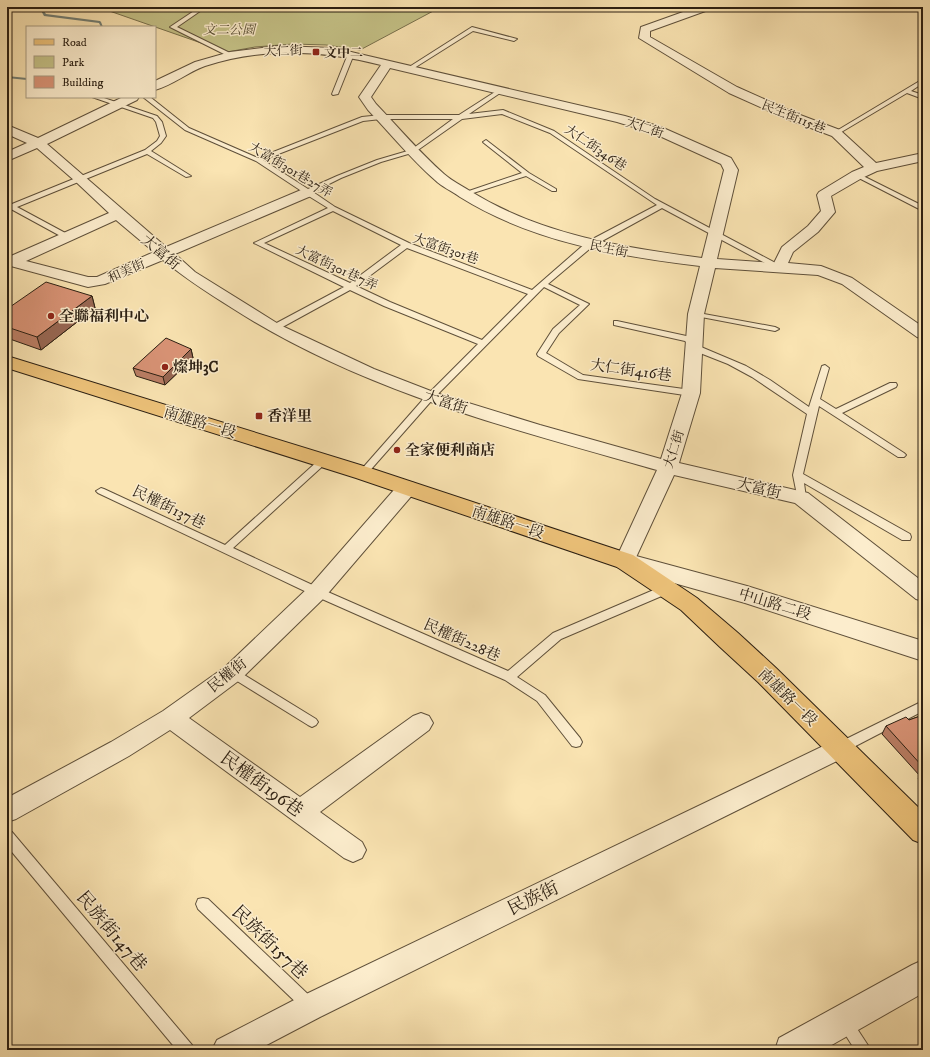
<svg xmlns="http://www.w3.org/2000/svg" width="930" height="1057" font-family="'IM FELL DW Pica','Noto Serif TC',serif">
  <style>
    .green { fill: #c5c287; stroke: #78704c }
    .lines { fill: none; stroke-linecap: round; stroke-linejoin: round }
    .stream { fill: #727e74; fill-rule: evenodd }
    .service-casing { stroke: #5f503a; stroke-width: 2 }
    .minor-casing { stroke: #5f503a; stroke-width: 2 }
    .tertiary-casing { stroke: #5f503a; stroke-width: 2 }
    .primary-casing { stroke: #2b1f12; stroke-width: 2 }
    .service { fill: #fcedcd; fill-rule: evenodd }
    .minor { fill: #fcedcd; fill-rule: evenodd }
    .tertiary { fill: #fcedcd; fill-rule: evenodd }
    .primary { fill: #edc279; fill-rule: evenodd }
    .wall { fill: #bb7e65; stroke: #2b1f12 }
    .shaded-wall { fill: #986753; stroke: #2b1f12 }
    .building { fill: #d99376; stroke: #2b1f12 }
    .poi-dot { fill: #8f2418; stroke: #fcedcd; stroke-width: 1.5 }
    .labels { text-anchor: middle; stroke-width: 3; stroke-linejoin: round; paint-order: stroke }
    .far-park-label { font-size: 13px; font-style: italic; fill: #595035; stroke: #fcedcd }
    .far-street-label { font-size: 13px; fill: #2b1f12; stroke: #fcedcd }
    .far-poi-label { font-size: 13px; font-weight: bold; fill: #2b1f12; stroke: #fcedcd; text-anchor: start }
    .street-label { font-size: 15px; fill: #2b1f12; stroke: #fcedcd }
    .poi-label { font-size: 15px; font-weight: bold; fill: #2b1f12; stroke: #fcedcd; text-anchor: start }
    .near-street-label { font-size: 18px; fill: #2b1f12; stroke: #fcedcd }
  </style>
  <rect width="100%" height="100%" fill="#fae4b2"/>
  <filter id="stains"><feTurbulence type="fractalNoise" baseFrequency=".005" numOctaves="4"/><feColorMatrix values="0 0 0 0 .2 0 0 0 0 .09 0 0 0 0 .02 0 0 0 .5 -.17"/></filter>
  <radialGradient id="worn" r=".72"><stop offset=".6" stop-color="#630" stop-opacity="0"/><stop offset="1" stop-color="#630" stop-opacity=".3"/></radialGradient>
  <polygon class="green" points="98,7 430,7 437,9 360,50 326,45 293,44 255,47 227,52"/>
  <g class="lines">
    <g class="stream">
      <polygon points="39,7 41,7 46,14 100,21 101,22 103,27 101,27 99,23 44,16"/>
      <polygon points="7,76 27,78 27,80 7,78"/>
    </g>
    <g class="service-casing">
      <g id="service">
        <polygon points="200,7 206,7 177,27 232,54 232,56 228,56 170,27"/>
        <polygon points="853,7 861,7 862,8 859,10"/>
        <polygon points="472,27 517,39 514,41 473,31 411,70 406,69"/>
        <polygon points="351,52 354,54 338,94 333,95 332,94 348,54"/>
        <polygon points="923,79 923,83 911,91 923,95 923,99 907,93 838,134 833,133"/>
        <path d="M498,90L503,91L469,114L503,110L554,131L655,199L783,267L782,269H776L662,208L593,246L548,284L589,304L559,333L546,353L583,375L691,390L694,391L695,393L694,395L691,396L578,379L538,356L537,354L553,329L580,305L544,287L433,399L366,475H360L358,473L360,471L427,395L478,344L384,306L350,290L277,330H271V326L344,287L254,243L328,208L307,195L304,194L303,192L256,161L185,130L143,97H150L189,128L258,158L362,117L381,115H459ZM502,114L550,133L657,205L587,242L532,290L409,243L335,207L313,192L341,178L381,162L415,152L462,119ZM381,119H453L411,150L377,160L337,176L308,189L263,160L363,121ZM333,211L401,245L350,283L264,243ZM407,248L528,294L482,340L390,302L356,286Z"/>
        <polygon points="92,97 101,97 157,116 162,122 166,136 161,143 151,151 191,176 186,177 147,154 17,207 69,235 70,237 66,239 11,209 7,210 7,202 12,204 145,150 157,141 160,136 156,122 153,118"/>
        <polygon points="486,140 529,173 556,189 556,191 552,191 526,176 467,195 463,195 463,193 522,173 484,143 483,142"/>
        <polygon points="855,174 859,174 923,206 923,211 855,176"/>
        <polygon points="693,312 775,327 779,329 775,331 696,316 693,316"/>
        <polygon points="614,321 617,321 691,337 701,347 746,366 770,380 809,407 822,366 825,365 829,368 820,399 836,409 890,383 896,383 897,385 896,387 842,413 904,453 906,455 904,457 898,457 819,406 803,474 910,534 911,537 910,540 902,540 804,483 806,498 804,500 798,500 793,475 807,414 752,377 728,364 695,351 685,341 614,325"/>
        <polygon points="323,458 328,461 326,463 233,548 321,589 508,671 553,633 663,586 671,586 672,589 671,592 561,639 517,677 545,695 580,738 582,742 580,746 576,747 572,746 537,701 505,680 313,595 98,493 96,491 101,488 104,489 225,545 320,459"/>
        <polygon points="233,668 316,719 318,722 316,725 312,727 308,725 229,676 227,673 229,670"/>
        <polygon points="923,701 923,711 844,752 840,753 836,752 834,748 836,744"/>
        <polygon points="7,830 12,832 192,1045 194,1050 177,1050 7,846"/>
        <polygon points="203,898 208,899 314,1000 316,1005 314,1010 309,1012 304,1010 198,909 196,904 198,899"/>
        <polygon points="845,1016 850,1018 871,1050 855,1050 838,1023 840,1018"/>
      </g>
    </g>
    <g class="minor-casing">
      <g id="minor">
        <path d="M697,7H712L711,9L650,31V37L737,87L795,113L840,130L876,163L923,153V161L877,171L862,178L831,196L835,212L818,232L793,252L788,263L821,266L852,278L923,327V339L917,337L842,284L818,275L715,268L704,314L700,393L679,463L808,493L923,582V601L916,599L795,503L674,475L632,566L625,569L618,566L615,561L657,470C510,428 363,392 232,308C208,293 185,278 163,260L105,284L88,287L7,265V255L11,256L109,213L75,181L37,148L7,161V152L27,143L7,134V125L38,138L123,97H139L137,100L47,144L166,247L301,190L306,189L311,190L313,193L311,196L175,254L195,272L280,325L374,369L436,393L540,425L661,459L682,393L688,314L700,266C617,256 532,242 460,197C452,191 442,187 435,180C411,159 390,133 368,110L359,97L381,65C323,50 262,47 205,66C188,72 173,85 155,90V81L195,62L230,52L278,46L334,48L625,116L661,127L731,158L738,170L717,259L774,263L782,247L808,226L821,211L817,195L819,192L852,172L864,167L832,136L787,119L729,93L639,38L641,27ZM390,68L617,122L653,133L721,164L724,170L702,258C621,247 541,235 470,191C462,186 452,181 444,174C421,154 398,127 376,104L371,97ZM116,220L154,252L97,277H88L26,261Z"/>
        <polygon points="407,481 414,483 417,488 414,493 324,598 241,679 189,718 300,797 413,716 421,713 429,716 433,723 429,730 320,812 362,842 366,850 362,858 353,862 344,858 170,730 129,756 16,819 7,822 7,798 111,742 163,711 225,667 310,586 400,483"/>
        <polygon points="840,738 849,741 852,748 849,755 320,1017 257,1050 212,1050 217,1040 300,997"/>
      </g>
    </g>
    <g class="tertiary-casing">
      <g id="tertiary">
        <polygon points="625,553 747,586 923,641 923,661 745,603 617,567 614,561 617,555"/>
        <polygon points="923,960 923,993 823,1050 775,1050 779,1038 912,965"/>
      </g>
    </g>
    <g class="primary-casing">
      <polygon id="primary" points="7,356 370,468 633,555 697,598 738,633 776,668 923,812 923,844 913,840 758,682 720,647 681,610 617,567 356,478 7,368"/>
    </g>
    <use href="#service" class="service"/>
    <use href="#minor" class="minor"/>
    <use href="#tertiary" class="tertiary"/>
    <use href="#primary" class="primary"/>
  </g>
  <g class="wall">
    <polygon points="92,296 95,308 41,350 7,338 7,309"/>
    <polygon points="191,349 193,358 165,385 136,376 133,368"/>
    <polygon points="923,715 923,784 918,779 920,776 882,734 886,726 909,720"/>
  </g>
  <g class="shaded-wall">
    <polygon points="92,296 95,308 41,350 37,337"/>
    <polygon points="191,349 193,358 165,385 163,377"/>
  </g>
  <g class="building">
    <polygon points="46,282 92,296 37,337 7,327 7,309"/>
    <polygon points="166,338 191,349 163,377 133,368"/>
    <polygon points="923,715 923,767 886,726 906,717 909,720"/>
  </g>
  <g class="poi-dot">
    <rect x="312" y="48" width="8" height="8" rx="2"/>
    <circle cx="51" cy="316" r="4"/>
    <circle cx="165" cy="367" r="4"/>
    <rect x="255" y="412" width="8" height="8" rx="2"/>
    <circle cx="397" cy="450" r="4"/>
  </g>
  <g class="labels">
    <g class="far-park-label">
      <text x="229" y="34">文二公園</text>
    </g>
    <g class="far-street-label">
      <text transform="translate(283 50) rotate(-2)" y="5">大仁街</text>
      <text transform="translate(794 116) rotate(22)" y="5">民生街115巷</text>
      <text transform="translate(645 127) rotate(19)" y="5">大仁街</text>
      <text transform="translate(596 147) rotate(34)" y="5">大仁街346巷</text>
      <text transform="translate(291 169) rotate(31)" y="5">大富街301巷27弄</text>
      <text transform="translate(446 248) rotate(19)" y="5">大富街301巷</text>
      <text transform="translate(609 248) rotate(12)" y="5">民生街</text>
      <text transform="translate(337 267) rotate(25)" y="5">大富街301巷7弄</text>
      <text transform="translate(126 270) rotate(-24)" y="5">和美街</text>
      <text transform="translate(673 449) rotate(-72)" y="5">大仁街</text>
    </g>
    <g class="far-poi-label">
      <text x="324" y="57">文中二</text>
    </g>
    <g class="street-label">
      <text transform="translate(161 252) rotate(40)" y="5">大富街</text>
      <text transform="translate(631 370) rotate(8)" y="5">大仁街416巷</text>
      <text transform="translate(446 402) rotate(18)" y="5">大富街</text>
      <text transform="translate(200 422) rotate(17)" y="5">南雄路一段</text>
      <text transform="translate(759 488) rotate(13)" y="5">大富街</text>
      <text transform="translate(169 507) rotate(26)" y="5">民權街137巷</text>
      <text transform="translate(508 522) rotate(18)" y="5">南雄路一段</text>
      <text transform="translate(775 604) rotate(17)" y="5">中山路二段</text>
      <text transform="translate(462 640) rotate(24)" y="5">民權街228巷</text>
      <text transform="translate(227 675) rotate(-39)" y="5">民權街</text>
      <text transform="translate(788 697) rotate(44)" y="5">南雄路一段</text>
    </g>
    <g class="poi-label">
      <text x="59" y="321">全聯福利中心</text>
      <text x="173" y="372">燦坤3C</text>
      <text x="267" y="421">香洋里</text>
      <text x="405" y="455">全家便利商店</text>
    </g>
    <g class="near-street-label">
      <text transform="translate(262 784) rotate(36)" y="6">民權街196巷</text>
      <text transform="translate(533 898) rotate(-26)" y="6">民族街</text>
      <text transform="translate(112 931) rotate(50)" y="6">民族街147巷</text>
      <text transform="translate(270 942) rotate(44)" y="6">民族街157巷</text>
    </g>
  </g>
  <rect width="930" height="1057" fill="none" stroke="#fae4b2" stroke-width="24"/>
  <rect x="8" y="8" width="914" height="1041" fill="none" stroke="#2b1f12" stroke-width="2"/>
  <rect x="12" y="12" width="906" height="1033" fill="none" stroke="#2b1f12"/>
  <rect x="26" y="26" width="130" height="72" fill="#fcedcd" stroke="#a89b82"/>
  <rect x="34" y="39" width="20" height="6" fill="#edc279" stroke="#a89b82"/>
  <text x="62" y="46" font-size="12" fill="#2b1f12">Road</text>
  <rect x="34" y="56" width="20" height="12" fill="#c5c287" stroke="#a89b82"/>
  <text x="62" y="66" font-size="12" fill="#2b1f12">Park</text>
  <rect x="34" y="76" width="20" height="12" fill="#d99376" stroke="#a89b82"/>
  <text x="62" y="86" font-size="12" fill="#2b1f12">Building</text>
  <rect width="100%" height="100%" filter="url(#stains)"/>
  <rect width="100%" height="100%" fill="url(#worn)"/>
</svg>
